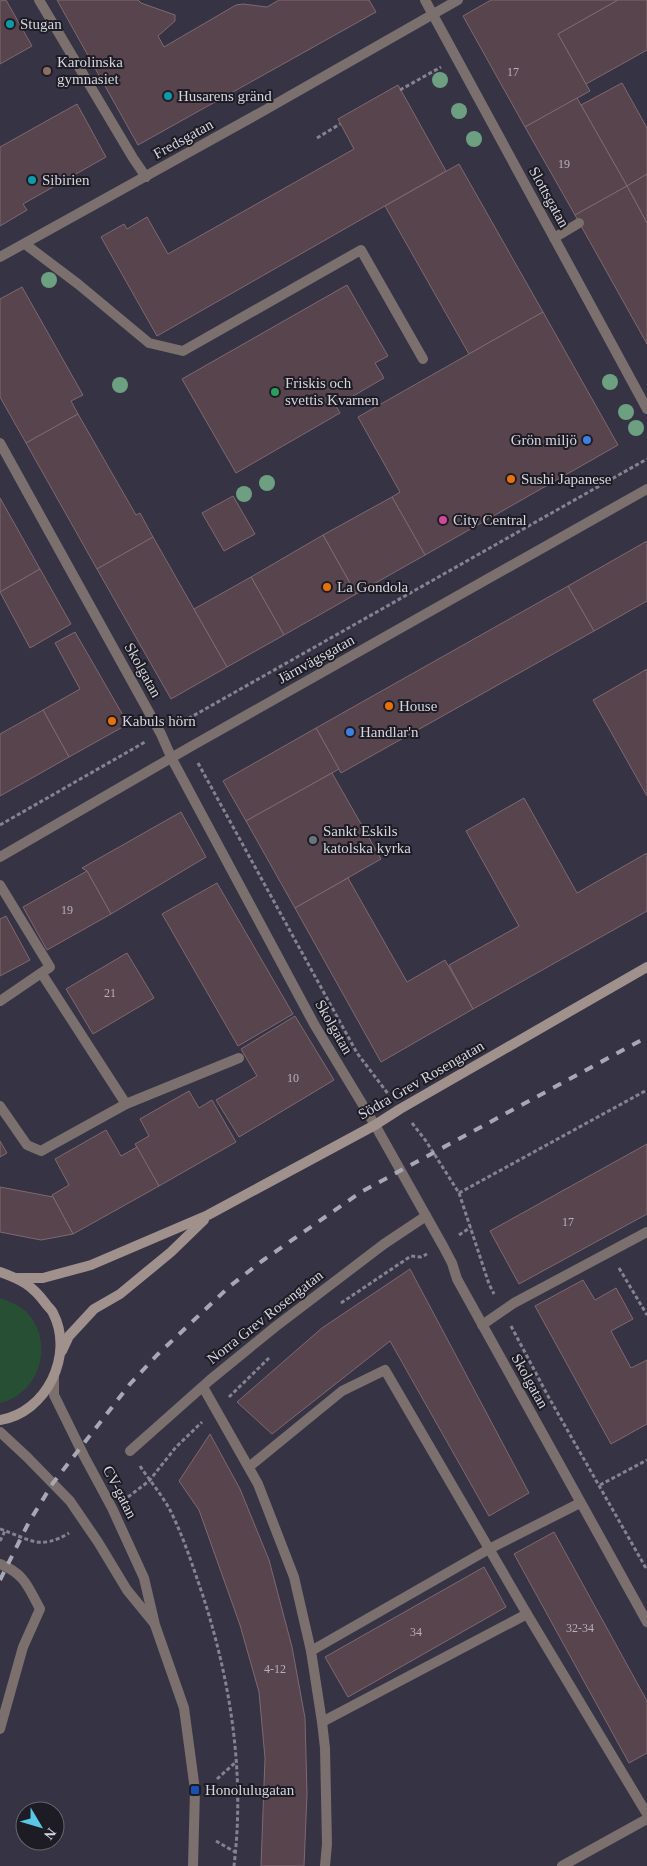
<svg xmlns="http://www.w3.org/2000/svg" width="647" height="1866" font-family="'Times New Roman',serif">
  <style>
    .green { fill: #274f33 }
    .building { fill: #58444c; stroke: #7f6971 }
    .lines { fill: none; stroke-linecap: round; stroke-linejoin: round }
    .path { stroke: #858391; stroke-width: 3; stroke-dasharray: 4 2.5; stroke-linecap: butt }
    .service { stroke: #7b706e; stroke-width: 10 }
    .minor { stroke: #7b706e; stroke-width: 10 }
    .tertiary { stroke: #7b706e; stroke-width: 10 }
    .secondary { stroke: #a1918d; stroke-width: 10 }
    .rail { stroke: #a8a7b4; stroke-width: 4; stroke-dasharray: 9 9; stroke-linecap: butt }
    .tree { fill: #6ca081 }
    .culture-dot { fill: #0f9aa8; stroke: #1d1c24; stroke-width: 2 }
    .education-dot { fill: #8d6e63; stroke: #1d1c24; stroke-width: 2 }
    .leisure-dot { fill: #2e9e5b; stroke: #1d1c24; stroke-width: 2 }
    .shop-dot { fill: #3f7fe0; stroke: #1d1c24; stroke-width: 2 }
    .food-dot { fill: #e8710a; stroke: #1d1c24; stroke-width: 2 }
    .hotel-dot { fill: #d1479c; stroke: #1d1c24; stroke-width: 2 }
    .worship-dot { fill: #6b7280; stroke: #1d1c24; stroke-width: 2 }
    .transit-dot { fill: #1a4fb4; stroke: #1d1c24; stroke-width: 2 }
    .labels { text-anchor: middle; stroke-width: 4; stroke-linejoin: round; paint-order: stroke }
    .number-label { font-size: 12px; fill: #b6b0ba }
    .poi-label { font-size: 15px; fill: #d5d4df; stroke: #1d1c24; text-anchor: start }
    .street-label { font-size: 15px; fill: #d5d4df; stroke: #1d1c24 }
  </style>
  <rect width="100%" height="100%" fill="#363344"/>
  <path class="green" d="M0,1298C11,1302 22,1306 30,1316C54,1347 38,1394 0,1403Z"/>
  <g class="building">
    <polygon points="6,0 32,46 0,64 0,1"/>
    <polygon points="57,0 138,0 141,3 175,15 175,21 158,36 164,47 236,5 243,4 267,7 279,0 369,0 376,12 138,145"/>
    <polygon points="491,0 618,0 558,34 590,91 525,127 463,16"/>
    <polygon points="618,0 647,0 647,50 586,84 558,34"/>
    <polygon points="622,83 647,128 647,174 627,186 581,105"/>
    <polygon points="398,85 446,171 157,336 101,237 124,224 127,229 147,217 168,254 354,149 338,119"/>
    <polygon points="577,98 627,186 575,215 525,127"/>
    <polygon points="77,104 106,157 23,204 27,210 0,226 0,147"/>
    <polygon points="459,164 543,312 469,354 385,206"/>
    <polygon points="647,174 647,223 627,186"/>
    <polygon points="627,186 647,223 647,344 575,215"/>
    <polygon points="347,285 388,356 375,363 384,378 336,406 340,413 236,473 182,379"/>
    <polygon points="22,287 83,395 71,401 78,414 26,443 0,397 0,299"/>
    <polygon points="543,312 618,445 425,555 392,497 400,492 358,417"/>
    <polygon points="78,414 136,515 140,513 153,537 97,569 26,443"/>
    <polygon points="233,496 255,534 224,551 202,513"/>
    <polygon points="392,497 425,555 356,594 323,535"/>
    <polygon points="0,498 40,569 0,592"/>
    <polygon points="323,535 356,594 284,635 251,577"/>
    <polygon points="153,537 227,667 171,699 97,569"/>
    <polygon points="647,541 647,601 594,631 568,586"/>
    <polygon points="40,569 71,624 30,648 0,592"/>
    <polygon points="251,577 284,635 227,667 194,609"/>
    <polygon points="568,586 594,631 341,773 316,728"/>
    <polygon points="75,632 128,724 69,757 43,710 80,689 55,643"/>
    <polygon points="647,669 647,796 593,700"/>
    <polygon points="43,710 69,757 0,796 0,734"/>
    <polygon points="316,728 339,769 246,821 223,781"/>
    <polygon points="332,773 381,859 295,908 246,821"/>
    <polygon points="524,798 577,893 647,853 647,911 473,1009 449,965 519,926 466,831"/>
    <polygon points="181,812 206,857 111,914 87,871 82,868"/>
    <polygon points="87,871 111,914 47,950 23,907"/>
    <polygon points="348,878 407,982 445,960 473,1009 381,1062 295,908"/>
    <polygon points="217,883 293,1014 238,1046 162,914"/>
    <polygon points="6,916 30,960 0,976 0,919"/>
    <polygon points="127,953 154,998 93,1034 66,989"/>
    <polygon points="295,1016 334,1080 239,1137 216,1100 257,1076 241,1049"/>
    <polygon points="189,1091 199,1108 212,1100 236,1142 159,1186 135,1144 149,1136 140,1119"/>
    <polygon points="106,1130 121,1156 137,1147 159,1186 73,1234 52,1195 69,1185 55,1159"/>
    <polygon points="0,1141 7,1153 0,1157"/>
    <polygon points="647,1144 647,1214 519,1284 490,1231"/>
    <polygon points="0,1187 53,1197 73,1234 41,1240 0,1232"/>
    <polygon points="410,1269 529,1493 489,1516 390,1341 272,1434 237,1402 322,1328"/>
    <polygon points="583,1280 595,1300 616,1288 633,1319 611,1331 631,1368 647,1360 647,1424 611,1444 535,1306"/>
    <polygon points="210,1434 240,1489 269,1560 292,1647 305,1718 307,1794 304,1866 261,1866 265,1758 259,1692 240,1625 199,1510 179,1481"/>
    <polygon points="554,1532 647,1701 647,1753 629,1763 514,1554"/>
    <polygon points="484,1567 506,1607 348,1697 325,1657"/>
  </g>
  <g class="lines">
    <g class="path">
      <polyline points="400,90 441,67"/>
      <polyline points="317,138 340,124"/>
      <polyline points="177,725 647,459"/>
      <polyline points="198,763 357,1053 389,1095"/>
      <polyline points="0,825 145,742"/>
      <polyline points="412,1123 426,1141 459,1193 489,1284 494,1294"/>
      <polyline points="459,1193 647,1090"/>
      <polyline points="459,1235 471,1227"/>
      <polyline points="619,1268 647,1315"/>
      <polyline points="341,1303 411,1256 421,1257 427,1254"/>
      <polyline points="511,1326 548,1396 647,1570"/>
      <polyline points="229,1397 269,1358"/>
      <path d="M140,1466C150,1481 162,1495 170,1510C184,1538 193,1567 203,1596C231,1683 245,1774 234,1866"/>
      <polyline points="600,1485 647,1460"/>
      <polyline points="128,1497 149,1481 176,1447 202,1422"/>
      <path d="M0,1529C30,1539 39,1551 69,1533"/>
      <polyline points="0,1541 5,1531"/>
      <polyline points="217,1779 237,1761"/>
      <polyline points="216,1841 235,1852"/>
    </g>
    <g class="service">
      <polyline points="39,0 133,158 146,177"/>
      <polyline points="554,238 579,223"/>
      <polyline points="25,244 78,284 149,343 183,351 361,250 423,359"/>
      <polyline points="0,885 50,967 0,1001"/>
      <polyline points="42,974 126,1104"/>
      <polyline points="0,1106 27,1145 41,1151 126,1104 239,1058"/>
      <polyline points="482,1325 514,1303 647,1232"/>
      <polyline points="203,1387 258,1484 294,1577 311,1651 322,1722 325,1748 327,1844 325,1866"/>
      <polyline points="249,1467 342,1391 385,1370 527,1614 647,1814"/>
      <path d="M0,1564C25,1574 28,1587 40,1609L23,1647L0,1729"/>
      <polyline points="311,1651 489,1549 580,1503"/>
      <polyline points="322,1722 527,1614"/>
    </g>
    <g class="minor">
      <polyline points="425,0 647,409"/>
      <polyline points="0,257 265,110 458,0"/>
      <polyline points="0,443 161,734 172,759 314,1024 375,1125 443,1246 452,1263 457,1279 647,1622"/>
      <polyline points="0,857 190,747 647,489"/>
      <polyline points="130,1451 210,1380 275,1327 384,1244 426,1216"/>
      <polyline points="562,1866 647,1819"/>
    </g>
    <g class="tertiary">
      <polyline points="54,1376 54,1395 84,1456 112,1508 144,1578 155,1625 184,1708 195,1790 193,1866"/>
      <polyline points="0,1432 27,1457 70,1501 98,1542 127,1590 154,1623"/>
    </g>
    <g class="secondary">
      <path d="M0,1272C22,1280 32,1285 46,1304C48,1307 52,1310 53,1313C75,1355 46,1413 0,1420"/>
      <polyline points="18,1278 43,1278 91,1265 208,1215 375,1125 400,1109 647,967"/>
      <polyline points="62,1351 69,1336 94,1309 120,1294 171,1252 204,1220"/>
    </g>
    <polyline class="rail" points="0,1580 29,1522 53,1483 130,1384 157,1355 230,1286 262,1261 361,1192 647,1037"/>
  </g>
  <g class="tree">
    <circle cx="440" cy="80" r="8"/>
    <circle cx="459" cy="111" r="8"/>
    <circle cx="474" cy="139" r="8"/>
    <circle cx="49" cy="280" r="8"/>
    <circle cx="610" cy="382" r="8"/>
    <circle cx="120" cy="385" r="8"/>
    <circle cx="626" cy="412" r="8"/>
    <circle cx="636" cy="428" r="8"/>
    <circle cx="267" cy="483" r="8"/>
    <circle cx="244" cy="494" r="8"/>
  </g>
  <g class="culture-dot">
    <circle cx="10" cy="24" r="5"/>
    <circle cx="168" cy="96" r="5"/>
    <circle cx="32" cy="180" r="5"/>
  </g>
  <circle class="education-dot" cx="47" cy="71" r="5"/>
  <circle class="leisure-dot" cx="275" cy="392" r="5"/>
  <g class="shop-dot">
    <circle cx="587" cy="440" r="5"/>
    <circle cx="350" cy="732" r="5"/>
  </g>
  <g class="food-dot">
    <circle cx="511" cy="479" r="5"/>
    <circle cx="327" cy="587" r="5"/>
    <circle cx="389" cy="706" r="5"/>
    <circle cx="112" cy="721" r="5"/>
  </g>
  <circle class="hotel-dot" cx="443" cy="520" r="5"/>
  <circle class="worship-dot" cx="313" cy="840" r="5"/>
  <rect class="transit-dot" x="190" y="1785" width="10" height="10" rx="2.5"/>
  <g class="labels">
    <g class="number-label">
      <text x="513" y="76">17</text>
      <text x="564" y="168">19</text>
      <text x="67" y="914">19</text>
      <text x="110" y="997">21</text>
      <text x="293" y="1082">10</text>
      <text x="568" y="1226">17</text>
      <text x="580" y="1632">32-34</text>
      <text x="416" y="1636">34</text>
      <text x="275" y="1673">4-12</text>
    </g>
    <g class="poi-label">
      <text x="20" y="29">Stugan</text>
      <text x="57" y="67">Karolinska<tspan x="57" dy="17">gymnasiet</tspan></text>
      <text x="178" y="101">Husarens gränd</text>
      <text x="42" y="185">Sibirien</text>
      <text x="285" y="388">Friskis och<tspan x="285" dy="17">svettis Kvarnen</tspan></text>
      <text x="577" y="445" text-anchor="end">Grön miljö</text>
      <text x="521" y="484">Sushi Japanese</text>
      <text x="453" y="525">City Central</text>
      <text x="337" y="592">La Gondola</text>
      <text x="399" y="711">House</text>
      <text x="122" y="726">Kabuls hörn</text>
      <text x="360" y="737">Handlar'n</text>
      <text x="323" y="836">Sankt Eskils<tspan x="323" dy="17">katolska kyrka</tspan></text>
      <text x="205" y="1795">Honolulugatan</text>
    </g>
    <g class="street-label">
      <text transform="translate(183 139) rotate(-29)" y="5">Fredsgatan</text>
      <text transform="translate(549 197) rotate(61)" y="5">Slottsgatan</text>
      <text transform="translate(316 659) rotate(-29)" y="5">Järnvägsgatan</text>
      <text transform="translate(143 670) rotate(61)" y="5">Skolgatan</text>
      <text transform="translate(334 1027) rotate(60)" y="5">Skolgatan</text>
      <text transform="translate(421 1080) rotate(-30)" y="5">Södra Grev Rosengatan</text>
      <text transform="translate(265 1317) rotate(-38)" y="5">Norra Grev Rosengatan</text>
      <text transform="translate(530 1381) rotate(61)" y="5">Skolgatan</text>
      <text transform="translate(120 1492) rotate(63)" y="5">CV-gatan</text>
    </g>
  </g>
  <g transform="translate(40 1826) rotate(128)"><circle r="24" fill="#1d1c24" stroke="#67666f"/>
  <path d="M0-4L9 19L0 12L-9 19Z" fill="#59c8e5"/>
  <text y="-8" font-size="14" font-weight="bold" text-anchor="middle" fill="#d5d4df">N</text>
  </g>
</svg>
